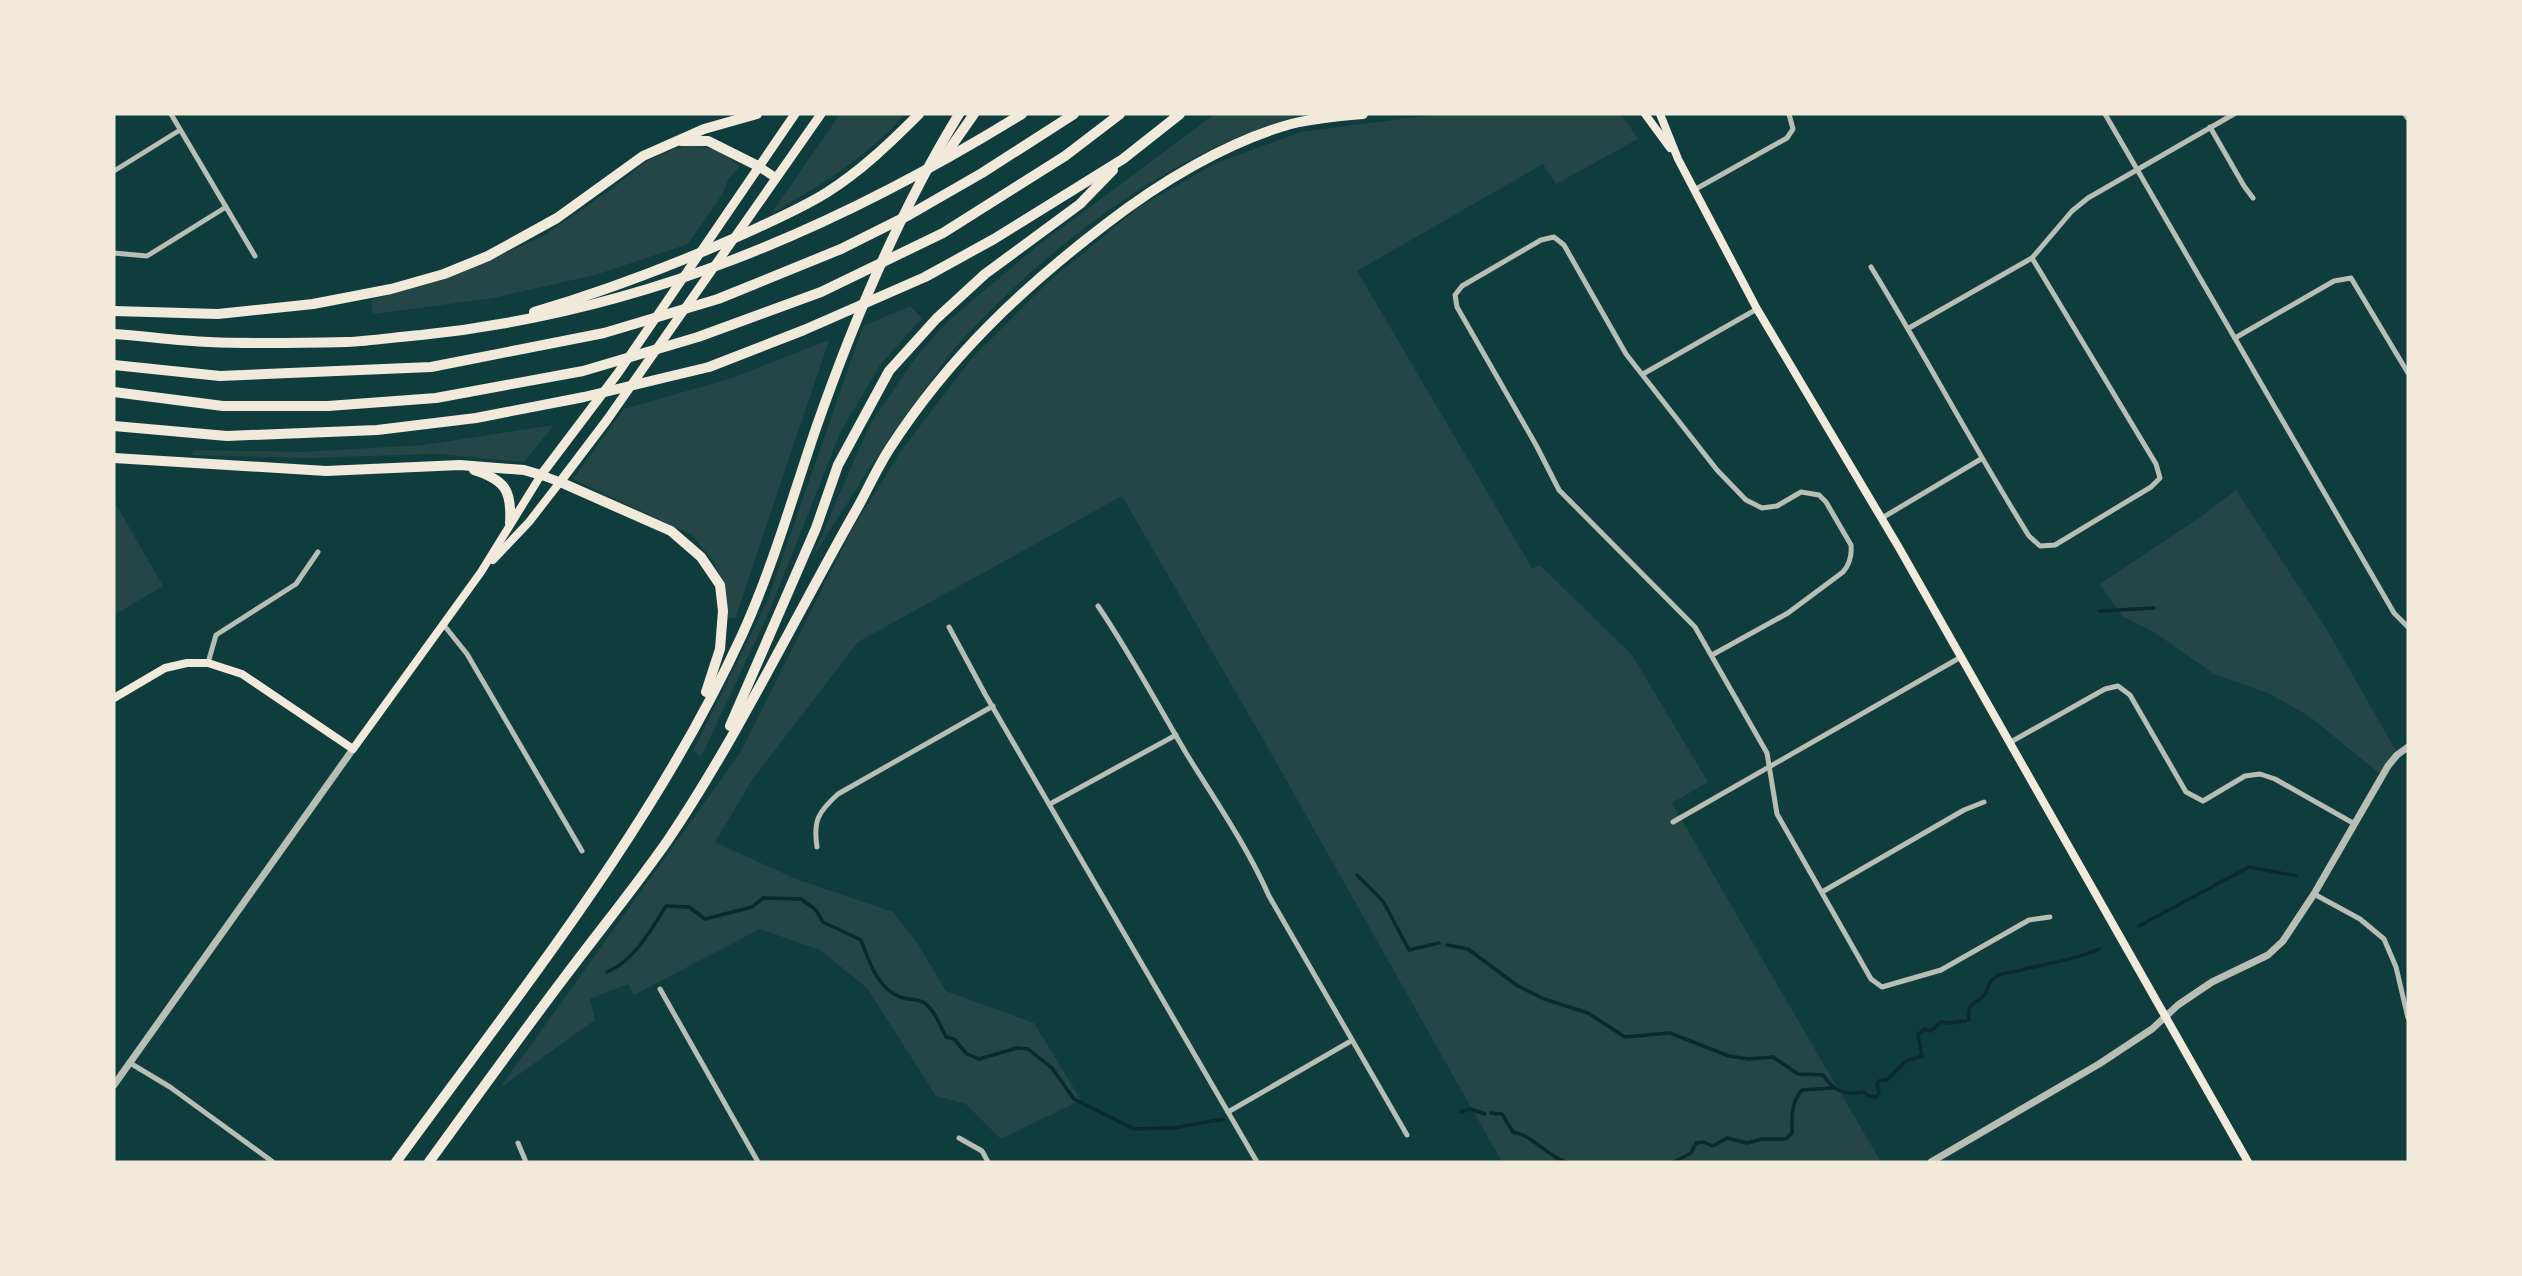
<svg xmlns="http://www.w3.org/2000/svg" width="2522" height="1276" font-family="'Fira Sans Condensed',sans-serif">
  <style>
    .green { fill: #244646 }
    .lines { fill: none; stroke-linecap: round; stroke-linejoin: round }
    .stream { stroke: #0a2a2b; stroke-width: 3.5 }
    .minor { stroke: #b8beb3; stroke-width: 5 }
    .tertiary { stroke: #b8beb3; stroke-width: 7 }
    .secondary { stroke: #f1e9da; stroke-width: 8 }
    .primary { stroke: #f1e9da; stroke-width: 9 }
    .motorway { stroke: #f1e9da; stroke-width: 10 }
  </style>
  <rect width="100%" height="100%" fill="#0f3d3e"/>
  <g class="green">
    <path d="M840,114H905C867,157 821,185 771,214Z"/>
    <path d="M1215,114H1306C1178,146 1048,246 960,342C947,357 936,374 925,389C883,445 847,503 810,562L870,424L920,352L948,321L1036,247Z"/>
    <path d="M1439,114H1621L1638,139L1556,184L1543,164L1357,271L1529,563L1532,569L1540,565L1547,572L1632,655L1708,782L1672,803C1741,923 1811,1043 1881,1162H1502L1267,746L1122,496L858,642L752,780L715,842L796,879L893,912L918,944L946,991L1034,1023L1081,1100L1001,1139L966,1104L936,1096L867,988L820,950L760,929L634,995L628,984L590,999L595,1020L500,1088L740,753L851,531L901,451L971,359L1048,282L1139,207L1216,163L1301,132Z"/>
    <polygon points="693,144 719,151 740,166 728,180 723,193 688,244 595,275 493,298 373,314 371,300 454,276 545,235 613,188 645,162 676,148"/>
    <polygon points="910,306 922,318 880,365 840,433 770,610 701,757 693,751 767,602 863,326"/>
    <polygon points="829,340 735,619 728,617 724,583 713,561 692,535 573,479 624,409 729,379"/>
    <polygon points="554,425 524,462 438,454 302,458 192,455 193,450 302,452 423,445"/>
    <polygon points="2236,490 2327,630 2396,751 2380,774 2309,716 2268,693 2214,674 2154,632 2122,616 2100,584 2202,516"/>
    <polygon points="114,501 163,586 114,615"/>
  </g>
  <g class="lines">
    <g class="stream">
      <polyline points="2099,611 2154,608"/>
      <polyline points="1357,875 1383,901 1409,950 1439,943"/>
      <polyline points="2139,926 2249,867 2296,876"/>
      <path d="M1447,945L1468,949L1518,986L1544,999L1588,1013L1625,1037L1670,1033L1729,1056L1748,1059L1773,1057L1798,1074L1823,1075C1835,1092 1843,1095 1863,1092L1869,1096L1876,1097L1879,1093L1877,1084L1879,1081L1887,1080L1906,1061L1922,1056L1918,1035L1924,1029L1931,1031L1940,1022L1951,1023L1969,1020C1967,999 1977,1006 1985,994C1989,987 1989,980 1997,976C2003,973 2012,972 2018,971C2045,963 2073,961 2099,949"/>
      <path d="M607,972C634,961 651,930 666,906L689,907L705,919L752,907L763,898L801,899L816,910L823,922L861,940C869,961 877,988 900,997C910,1001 917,997 926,1004C935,1011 941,1027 946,1037L954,1039L967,1054L979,1059L1017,1048L1028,1049L1052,1068L1074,1099L1134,1129L1174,1128L1223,1119"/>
      <polyline points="1461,1112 1470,1109 1485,1114"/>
      <path d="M1491,1113L1502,1114L1513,1132C1535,1136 1546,1156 1566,1162"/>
      <path d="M1674,1162L1691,1153L1696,1143L1703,1142L1713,1146L1727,1138L1747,1143L1762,1139H1786L1792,1133C1792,1116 1791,1103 1802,1090L1833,1088"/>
    </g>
    <g class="minor">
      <polyline points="171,114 255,256"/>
      <polyline points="2105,114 2394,613 2408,627"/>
      <polyline points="2210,127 2244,186 2253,198"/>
      <polyline points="114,171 180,130"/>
      <polyline points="1694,190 1787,138 1793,129 1789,114"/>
      <polyline points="114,253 147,256 226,207"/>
      <path d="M1871,267C1925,355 1974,448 2029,536L2040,546L2055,545L2151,487L2160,478L2156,464L2032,258"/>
      <polyline points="1909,328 2032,258 2072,211 2088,198 2234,114"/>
      <polyline points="2235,338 2334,281 2351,278 2408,373"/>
      <polyline points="1643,374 1757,309"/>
      <polyline points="1882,518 1981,459"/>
      <path d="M1098,606C1130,653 1157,704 1186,753C1215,800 1247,846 1269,896L1407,1135"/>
      <polyline points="443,624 467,654 582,851"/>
      <polyline points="949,627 985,694 1257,1162"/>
      <path d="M1712,655L1788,613L1843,572C1850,564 1852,556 1851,545L1826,502L1819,495L1801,492L1777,506L1762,508L1746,500L1717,470L1626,354L1564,245L1554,237L1541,240L1462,286L1455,295L1457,307L1536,445L1559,490L1695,627L1767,753L1777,814L1871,979L1882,987L1941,970L2029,920L2050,917"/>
      <polyline points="208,663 216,635 296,584 318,552"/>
      <polyline points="2009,743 2105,689 2118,686 2130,695 2186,792 2203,801 2245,776 2260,774 2275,779 2353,823"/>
      <polyline points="1050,804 1176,735"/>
      <polyline points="1673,822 1961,657"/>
      <path d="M817,847C813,821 818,812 838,794L993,706"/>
      <polyline points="1822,892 1964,810 1984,802"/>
      <polyline points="2314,894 2360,919 2384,939 2396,967 2408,1018"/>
      <polyline points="660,989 758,1162"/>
      <polyline points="130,1063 170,1087 273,1162"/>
      <polyline points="1228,1112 1351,1041"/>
      <polyline points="959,1138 982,1151 988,1162"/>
      <polyline points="518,1143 526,1162"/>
    </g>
    <g class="tertiary">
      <polyline points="2406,114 2408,117"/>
      <polyline points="114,1085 353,749"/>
      <polyline points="1931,1162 2099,1064 2152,1029 2178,1005 2212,982 2268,955 2283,941 2314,894 2388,766 2397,755 2408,747"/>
    </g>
    <g class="secondary">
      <polyline points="1645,114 1670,148"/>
      <polyline points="1660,114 1678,159 1757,309 1898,546 2248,1162"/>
      <polyline points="493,560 529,522 560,482"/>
      <polyline points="114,698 165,668 187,663 208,663 242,674 353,749 481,572 541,475"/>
    </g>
    <g class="primary">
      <polyline points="795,114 618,373 541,475 560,482 607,420 821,114"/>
      <polyline points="758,166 776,178"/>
    </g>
    <g class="motorway">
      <polyline points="681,141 708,141 758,166"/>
      <polyline points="944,157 974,114"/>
      <polyline points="114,311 218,314 313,304 391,289 444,274 488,256 557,218 643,156 704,129 757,114"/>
      <path d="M534,312C606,291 676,264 744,234C772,221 800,209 826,193C861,171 890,143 919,114"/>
      <path d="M114,334C145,336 177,341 209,342C254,344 301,343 347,342C371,341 396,337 421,335C642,312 834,230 1022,114"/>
      <polyline points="114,365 220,376 431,367 604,333 718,299 841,249 909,215 982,173 1074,114"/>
      <polyline points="114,392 223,406 328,406 436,398 583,371 698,337 821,292 943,233 1065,156 1120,114"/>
      <polyline points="114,426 227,436 377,430 476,418 584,397 709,367 804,330 925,277 994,239 1123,159 1180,114"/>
      <polyline points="114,458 326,471 460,465 524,470 541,475"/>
      <path d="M474,470C505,480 512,490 510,523"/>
      <polyline points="560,482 671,531 701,557 720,585 723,611 720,649 706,692"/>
      <polyline points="730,726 816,528 838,465 889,371 936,319 985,274 1080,204 1113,170"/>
      <path d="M396,1162C519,993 654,826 742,635C772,569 792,499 815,431C853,322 899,212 959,114"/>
      <path d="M429,1162C475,1099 520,1036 567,974C600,930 636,886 668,840C738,736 793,621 855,512C867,491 877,468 890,448C949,357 1021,289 1106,224C1159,183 1226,142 1291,124C1314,118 1338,116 1363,114"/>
    </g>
  </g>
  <rect width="2522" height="1276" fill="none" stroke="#f1e9da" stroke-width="231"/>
</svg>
